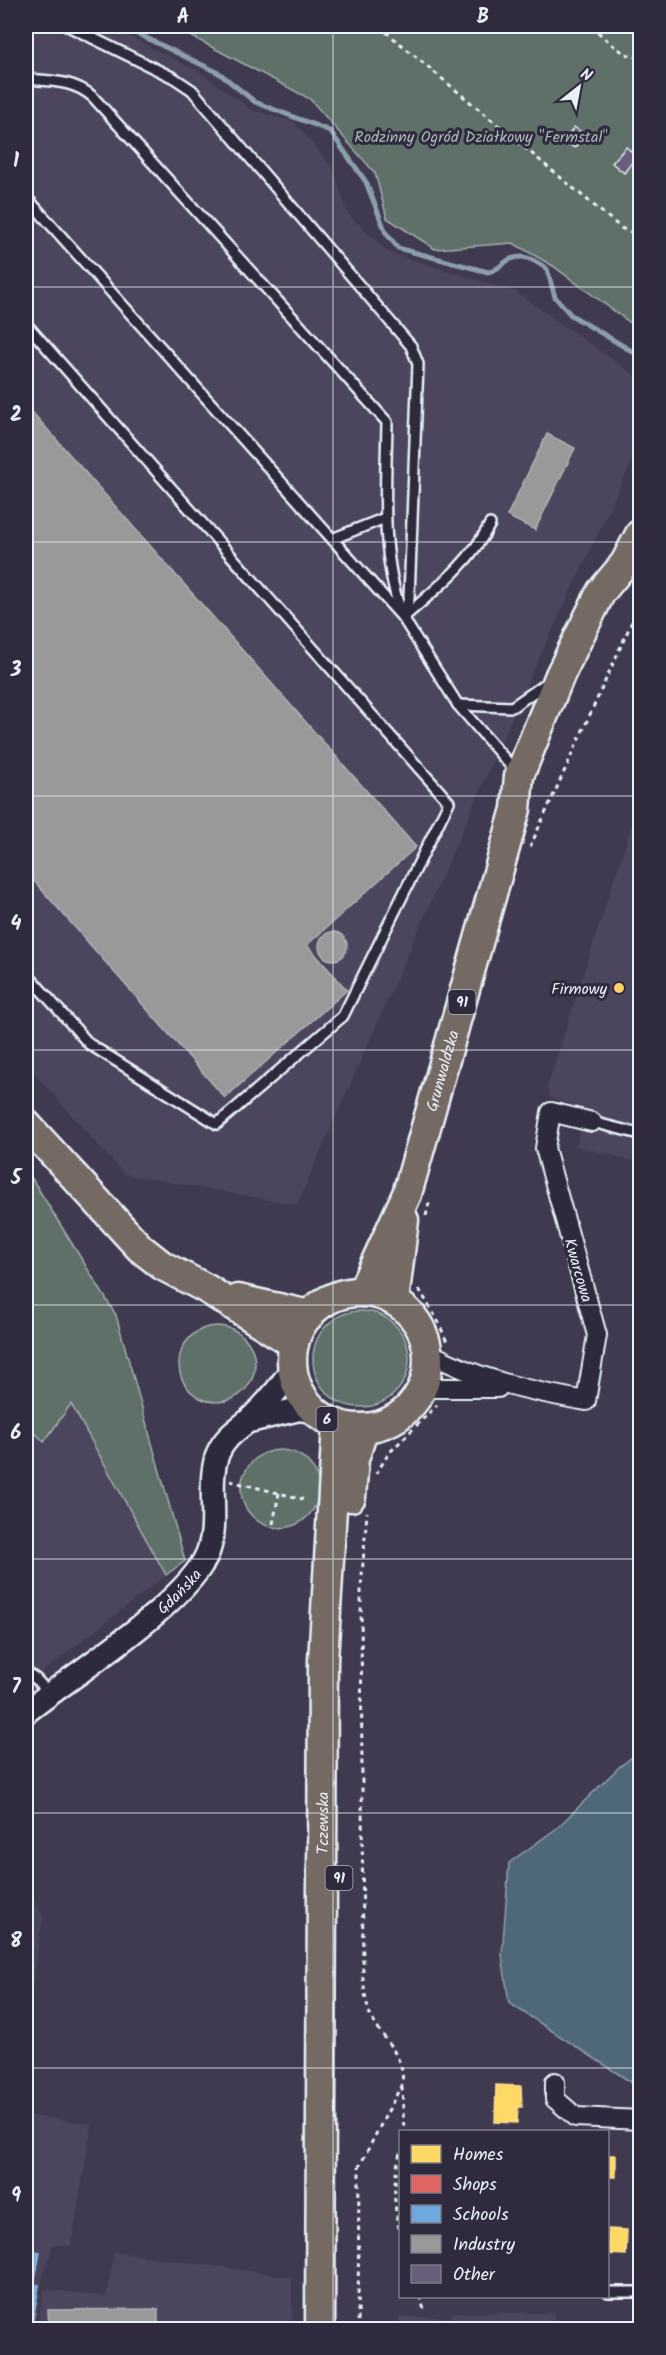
<svg xmlns="http://www.w3.org/2000/svg" width="666" height="2355" font-family="Kalam,sans-serif">
  <style>
    .built { fill: #4c455d }
    .green { fill: #5e6f67; stroke: #a3b0b0; stroke-width: 1.5 }
    .water { fill: #4f6878; stroke: #8c9fab; stroke-width: 1.5 }
    .homes { fill: #ffd966; stroke: #f8e092; stroke-width: 1.5 }
    .shops { fill: #e06666; stroke: #e29092; stroke-width: 1.5 }
    .schools { fill: #6fa8dc; stroke: #93bee4; stroke-width: 1.5 }
    .industry { fill: #999; stroke: #b1b3b6; stroke-width: 1.5 }
    .lines { fill: none; stroke-linecap: round; stroke-linejoin: round }
    .stream { stroke: #8c9fab; stroke-width: 5 }
    .building { fill: #695e7b; stroke: #e8f1f8; stroke-width: 1.5 }
    .service-casing { stroke: #e8f1f8; stroke-width: 14 }
    .minor-casing { stroke: #e8f1f8; stroke-width: 22 }
    .tertiary-casing { stroke: #e8f1f8; stroke-width: 27 }
    .primary-casing { stroke: #e8f1f8; stroke-width: 33 }
    .path { stroke: #e8f1f8; stroke-width: 3; stroke-dasharray: 4.5 4.5; stroke-linecap: butt }
    .service { stroke: #2f2a3d; stroke-width: 9 }
    .minor { stroke: #2f2a3d; stroke-width: 18 }
    .tertiary { stroke: #2f2a3d; stroke-width: 22 }
    .primary { stroke: #756964; stroke-width: 28 }
    .grid { fill: none; stroke: #e8f1f8; stroke-width: 1.5; stroke-opacity: 0.55 }
    .poi-dot { fill: #ffd166; stroke: #2f2a3d; stroke-width: 2 }
    .labels { text-anchor: middle; stroke-width: 6; stroke-linejoin: round; paint-order: stroke }
    .shield { fill: #2f2a3d; stroke: #b0b5c0; stroke-width: 1.5 }
    .shield-label { font-size: 15px; font-weight: bold; fill: #e8f1f8 }
    .park-label { font-size: 16px; fill: #aab6b7; stroke: #2f2a3d }
    .poi-label { font-size: 16px; fill: #e8f1f8; stroke: #2f2a3d; text-anchor: end }
    .street-label { font-size: 16px; fill: #e8f1f8; stroke: #2f2a3d }
    .neatline { fill: none; stroke: #e8f1f8; stroke-width: 2 }
    .grid-label { font-size: 20px; text-anchor: middle; font-weight: bold; fill: #e8f1f8 }
  </style>
  <rect width="100%" height="100%" fill="#403a50"/>
  <filter id="ink" filterUnits="userSpaceOnUse"><feTurbulence type="fractalNoise" baseFrequency=".0167" numOctaves="2"/><feDisplacementMap in="SourceGraphic" scale="12" xChannelSelector="R" yChannelSelector="G"/><feConvolveMatrix kernelMatrix="1 2 1 2 8 2 1 2 1" color-interpolation-filters="sRGB"/></filter>
  <g filter="url(#ink)">
    <g class="built">
      <polygon points="26,26 109,26 203,74 252,110 294,122 333,168 348,214 388,252 516,292 640,379 640,444 527,684 297,1205 124,1174 26,1064"/>
      <polygon points="640,799 640,1163 576,1146 585,1112 578,1109 579,1106 550,1098 547,1087"/>
      <polygon points="71,1404 166,1575 26,1685 26,1423 44,1442"/>
      <polygon points="26,1888 43,1916 26,2029"/>
      <polygon points="26,2115 92,2124 71,2246 53,2245 43,2276 34,2329 26,2330"/>
      <polygon points="114,2252 292,2277 292,2329 36,2330 44,2289 106,2297"/>
      <polygon points="453,2312 554,2313 554,2329 399,2330 399,2317 452,2317"/>
    </g>
    <g class="green">
      <polygon points="172,26 640,26 640,330 553,266 513,243 435,249 387,218 375,173 310,99"/>
      <polygon points="26,1169 116,1315 185,1561 166,1575 71,1404 44,1442 26,1423"/>
      <circle cx="361" cy="1359" r="48"/>
      <circle cx="217" cy="1364" r="38"/>
      <circle cx="280" cy="1489" r="39"/>
    </g>
    <polygon class="water" points="640,1751 640,2088 509,2003 502,1955 509,1863 557,1828 618,1768"/>
    <g class="homes">
      <polygon points="496,2085 521,2086 522,2107 518,2107 517,2123 495,2122"/>
      <rect x="608" y="2155" width="8" height="22"/>
      <polygon points="608,2229 627,2230 626,2255 608,2254"/>
      <rect x="589" y="2326" width="27" height="4"/>
    </g>
    <polygon class="shops" points="449,2327 525,2329 525,2330 449,2330"/>
    <polygon class="schools" points="26,2249 40,2252 34,2284 39,2285 31,2330 26,2330"/>
    <g class="industry">
      <polygon points="26,405 416,847 307,945 347,990 225,1098 26,872"/>
      <polygon points="547,434 575,448 535,530 507,516"/>
      <circle cx="333" cy="946" r="14"/>
      <polygon points="158,2309 158,2329 221,2330 49,2330 48,2310"/>
    </g>
    <g class="lines">
      <path class="stream" d="M128,26L134,32L219,73L255,102L330,131L366,182L386,233L398,248L488,272C495,271 499,267 504,263C521,251 533,259 547,269L555,297L571,315L640,356"/>
    </g>
    <g class="building">
      <polygon points="574,127 584,134 575,148 564,142"/>
      <polygon points="626,147 637,156 624,173 612,163"/>
    </g>
    <g class="lines">
      <g class="service-casing">
        <g id="service">
          <polyline points="68,26 174,78 192,90 411,346 418,364 409,598 403,618"/>
          <path d="M26,79C50,81 74,80 93,97L387,422C386,485 380,552 401,612"/>
          <polyline points="26,197 403,618 458,705 516,772"/>
          <polyline points="26,324 449,802 343,1016 217,1124 89,1044 26,973"/>
          <polyline points="332,539 385,518"/>
          <path d="M405,616C436,589 471,562 490,524"/>
          <polyline points="458,705 512,707 547,683"/>
          <polyline points="592,1122 640,1134"/>
          <polyline points="26,1672 36,1679 49,1693"/>
          <polyline points="26,1927 26,1941"/>
          <polyline points="608,2292 640,2292"/>
        </g>
      </g>
      <g class="minor-casing">
        <g id="minor">
          <path d="M428,1352C478,1380 530,1391 586,1401L597,1335L545,1148L551,1112L592,1122"/>
          <polyline points="423,1388 498,1388"/>
          <polyline points="555,2082 555,2099 576,2117 640,2120"/>
        </g>
      </g>
      <g class="tertiary-casing">
        <g id="tertiary">
          <polyline points="249,1421 299,1409 315,1411"/>
          <path id="s1" d="M26,1712C70,1677 191,1600 208,1552C220,1520 206,1484 218,1453C225,1437 237,1430 249,1420C266,1404 281,1388 292,1368"/>
        </g>
      </g>
      <g class="primary-casing">
        <g id="primary">
          <polyline points="26,1124 140,1248 163,1266 207,1289 294,1344"/>
          <circle cx="360" cy="1360" r="68"/>
          <path id="s2" d="M362,1292L407,1194L516,809L519,776L560,675L601,592L625,563L640,534"/>
          <polyline points="238,1299 310,1315"/>
          <polyline points="394,1301 404,1220"/>
          <polyline points="351,1497 354,1459 364,1428"/>
          <path id="s3" d="M320,2330L323,1661L337,1424"/>
        </g>
      </g>
      <g class="path">
        <polyline points="379,26 621,228 640,236"/>
        <path d="M591,26C605,37 622,58 640,57"/>
        <polyline points="530,847 640,604"/>
        <polyline points="426,1216 430,1199"/>
        <polyline points="419,1289 438,1321 447,1342"/>
        <polyline points="376,1474 389,1453 437,1405"/>
        <polyline points="230,1481 303,1499"/>
        <polyline points="273,1524 279,1493"/>
        <polyline points="402,2086 404,2132"/>
        <path d="M400,2153C393,2180 393,2205 400,2232"/>
        <polyline points="420,2296 425,2313"/>
        <path d="M358,2330L359,2167L402,2084C406,2057 383,2040 371,2017C366,2005 365,1992 363,1980L361,1588L367,1512"/>
      </g>
      <use href="#service" class="service"/>
      <use href="#minor" class="minor"/>
      <use href="#tertiary" class="tertiary"/>
      <use href="#primary" class="primary"/>
    </g>
  </g>
  <path class="grid" d="M333,26V2330M26,287H640M26,542H640M26,796H640M26,1050H640M26,1305H640M26,1559H640M26,1813H640M26,2068H640"/>
  <circle class="poi-dot" cx="619" cy="988" r="6"/>
  <g class="labels">
    <g class="shield">
      <rect x="448.5" y="990" width="27" height="24" rx="4.5"/>
      <rect x="316.5" y="1407" width="21" height="24" rx="4.5"/>
      <rect x="325.5" y="1866" width="27" height="24" rx="4.5"/>
    </g>
    <g class="shield-label">
      <text x="462" y="1007">91</text>
      <text x="327" y="1424">6</text>
      <text x="339" y="1883">91</text>
    </g>
    <g class="park-label">
      <text x="481" y="142">Rodzinny Ogród Działkowy "Fermstal"</text>
    </g>
    <g class="poi-label">
      <text x="607" y="994">Firmowy</text>
    </g>
    <g class="street-label">
      <text dy="6" stroke="none"><textPath href="#s2" startOffset="236">Grunwaldzka</textPath></text>
      <text transform="translate(579 1270) rotate(74)" y="6">Kwarcowa</text>
      <text dy="6" stroke="none"><textPath href="#s1" startOffset="195">Gdańska</textPath></text>
      <text dy="6" stroke="none"><textPath href="#s3" startOffset="507">Tczewska</textPath></text>
    </g>
  </g>
  <rect width="666" height="2355" fill="none" stroke="#2f2a3d" stroke-width="66"/>
  <rect x="399" y="2130" width="210" height="168" fill="#2f2a3d" stroke="#797a88" stroke-width="1.5"/>
  <rect x="411" y="2145" width="30" height="18" fill="#ffd966" stroke="#797a88" stroke-width="1.5"/>
  <text x="453" y="2160" font-size="18" fill="#e8f1f8">Homes</text>
  <rect x="411" y="2175" width="30" height="18" fill="#e06666" stroke="#797a88" stroke-width="1.5"/>
  <text x="453" y="2190" font-size="18" fill="#e8f1f8">Shops</text>
  <rect x="411" y="2205" width="30" height="18" fill="#6fa8dc" stroke="#797a88" stroke-width="1.5"/>
  <text x="453" y="2220" font-size="18" fill="#e8f1f8">Schools</text>
  <rect x="411" y="2235" width="30" height="18" fill="#999999" stroke="#797a88" stroke-width="1.5"/>
  <text x="453" y="2250" font-size="18" fill="#e8f1f8">Industry</text>
  <rect x="411" y="2265" width="30" height="18" fill="#695e7b" stroke="#797a88" stroke-width="1.5"/>
  <text x="453" y="2280" font-size="18" fill="#e8f1f8">Other</text>
  <g transform="translate(579 87) rotate(31)" stroke="#2f2a3d" stroke-width="4.5" paint-order="stroke">
  <path d="M0-4.5L10 22L0 15L-10 22Z" fill="#e8f1f8"/>
  <text y="-9" font-size="16" font-weight="bold" text-anchor="middle" fill="#e8f1f8">N</text>
  </g>
  <rect x="33" y="33" width="600" height="2289" class="neatline"/>
  <g class="grid-label">
    <text x="183" y="23">A</text>
    <text x="483" y="23">B</text>
    <text x="16" y="167">1</text>
    <text x="16" y="421">2</text>
    <text x="16" y="676">3</text>
    <text x="16" y="930">4</text>
    <text x="16" y="1184">5</text>
    <text x="16" y="1439">6</text>
    <text x="16" y="1693">7</text>
    <text x="16" y="1947">8</text>
    <text x="16" y="2202">9</text>
  </g>
</svg>
